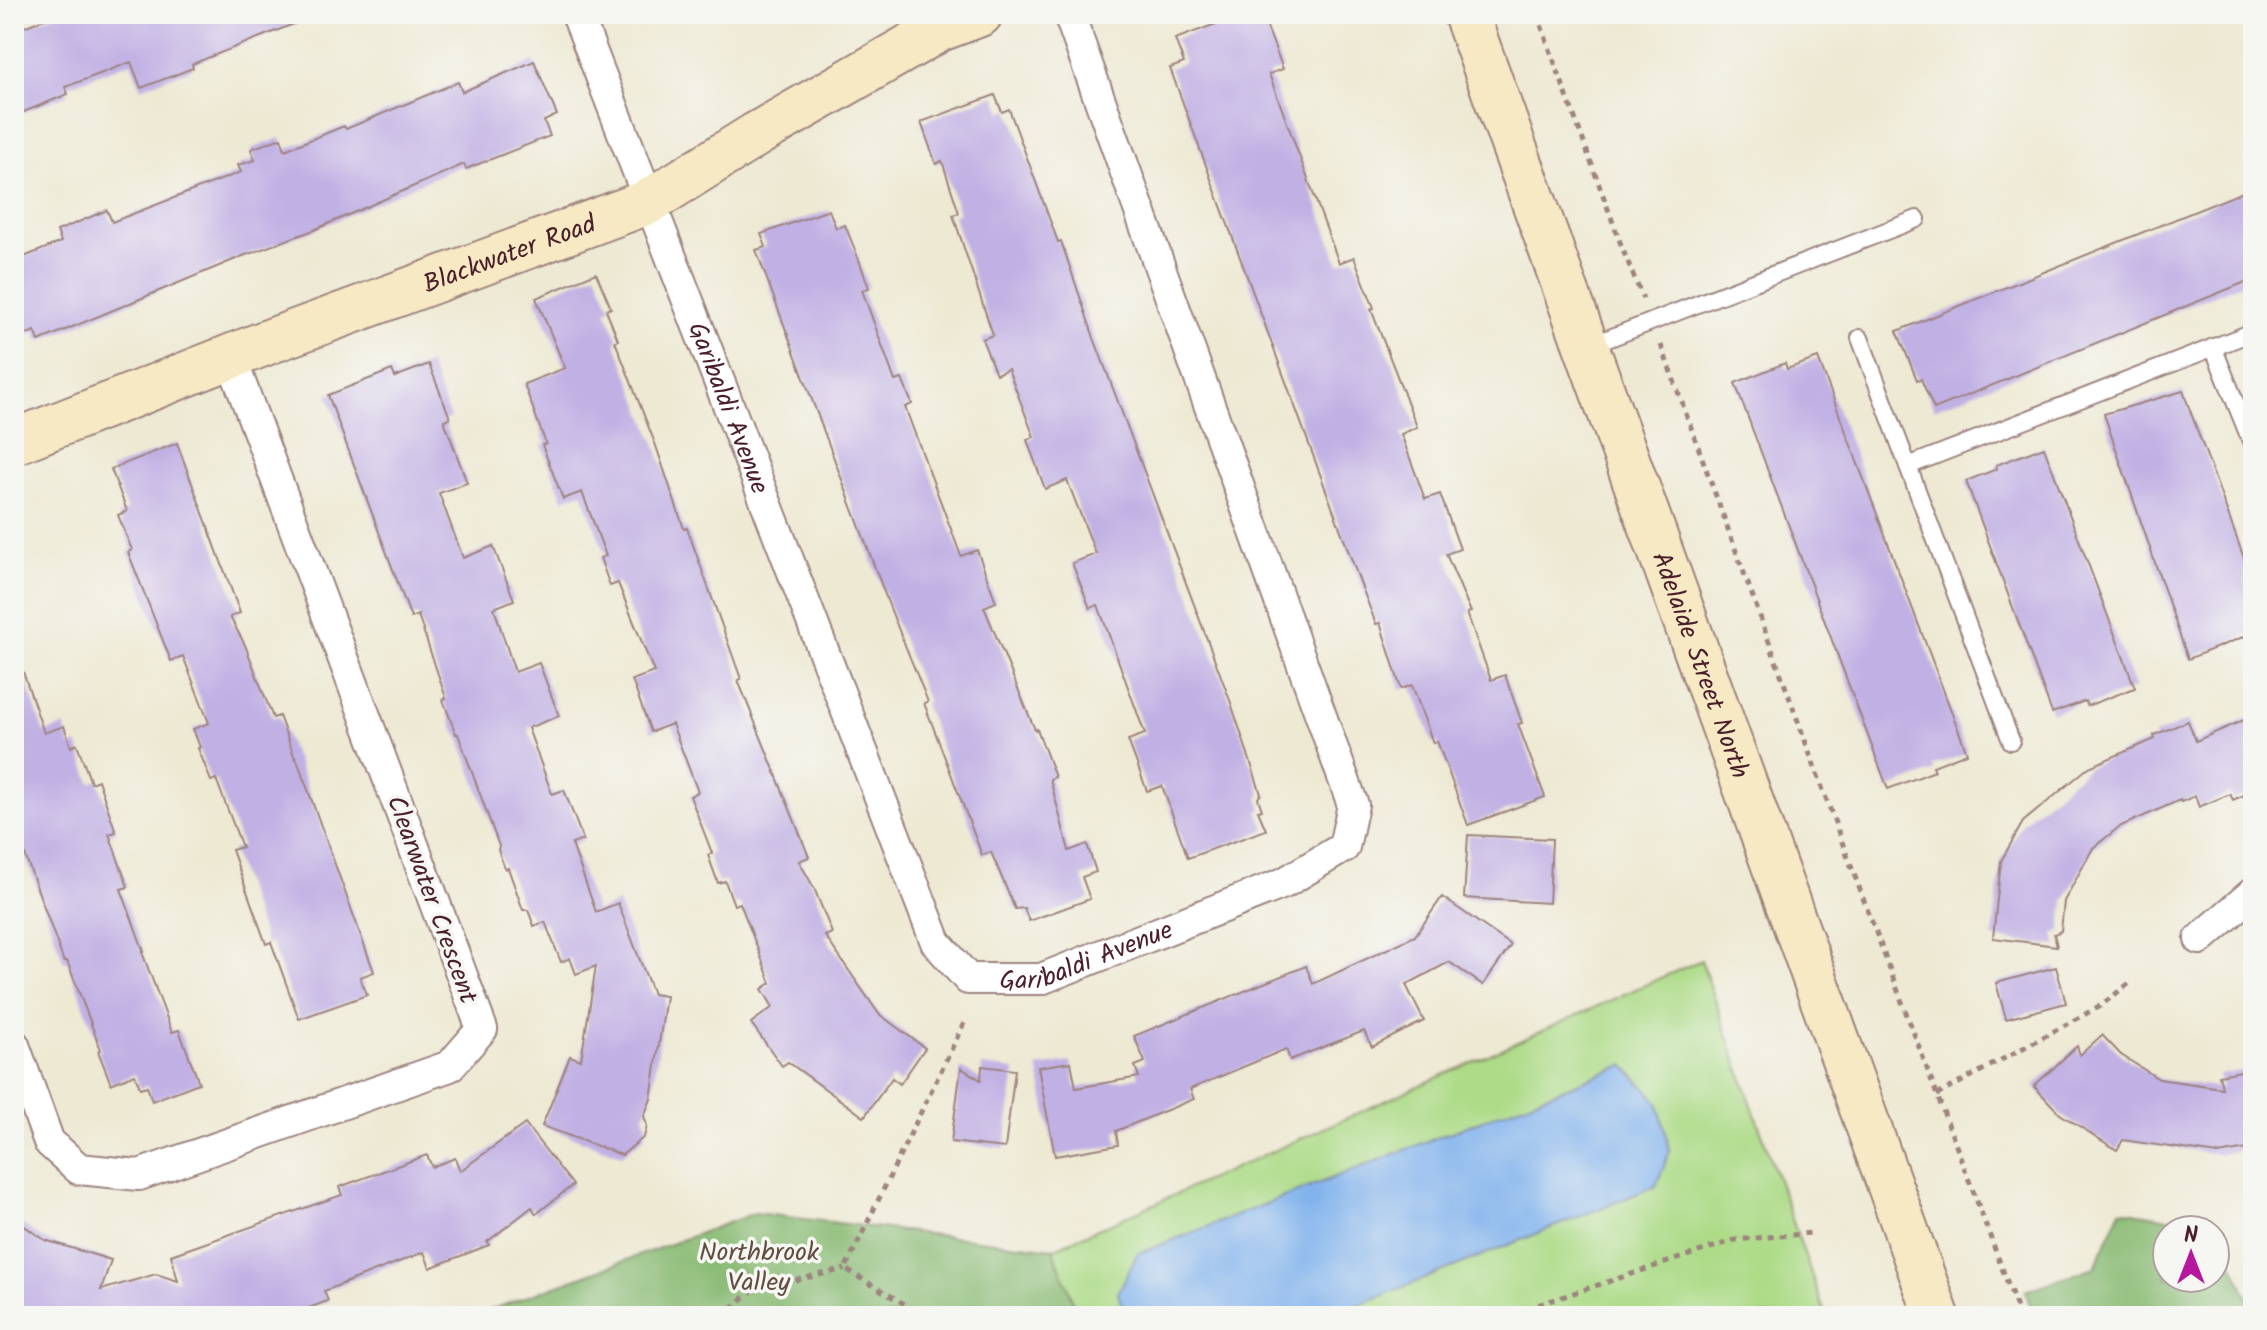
<svg xmlns="http://www.w3.org/2000/svg" width="2267" height="1330" font-family="Kalam,sans-serif">
  <style>
    .green { fill: #addb88; stroke: #7c7d5a; stroke-width: 2 }
    .forest { fill: #8abb74; stroke: #6a6d50; stroke-width: 2; fill-rule: evenodd }
    .water { fill: #81b2ed; stroke: #66688c; stroke-width: 2 }
    .building { fill: #c1b0e4 }
    .lines { fill: none; stroke-linecap: round; stroke-linejoin: round }
    .lane-casing { stroke: #9c847f; stroke-width: 20 }
    .street-casing { stroke: #9c847f; stroke-width: 34 }
    .secondary-casing { stroke: #9c847f; stroke-width: 48 }
    .path { stroke: #9c847f; stroke-width: 5; stroke-dasharray: 6 6; stroke-linecap: butt }
    .lane { stroke: #fff; stroke-width: 16 }
    .street { stroke: #fff; stroke-width: 30 }
    .secondary { stroke: #f6e9c3; stroke-width: 44 }
    .labels { text-anchor: middle; stroke-width: 7; stroke-linejoin: round; paint-order: stroke }
    .street-label { font-size: 26px; fill: #4a1f2b; stroke: #f6f6f2 }
    .park-label { font-size: 26px; fill: #634e42; stroke: #f6f6f2 }
  </style>
  <rect width="100%" height="100%" fill="#f6f6f2"/>
  <filter id="ink" filterUnits="userSpaceOnUse"><feTurbulence type="fractalNoise" baseFrequency=".0125" numOctaves="2"/><feDisplacementMap in="SourceGraphic" scale="16" xChannelSelector="R" yChannelSelector="G"/><feConvolveMatrix kernelMatrix="1 2 1 2 8 2 1 2 1" color-interpolation-filters="sRGB"/></filter>
  <filter id="wash" filterUnits="userSpaceOnUse"><feTurbulence type="fractalNoise" baseFrequency=".006" numOctaves="4" result="noise"/><feDisplacementMap in="SourceGraphic" scale="32" xChannelSelector="R" yChannelSelector="G"/><feGaussianBlur stdDeviation="1.8" result="paint"/><feColorMatrix in="noise" values="0 0 0 0 0 0 0 0 0 0 0 0 0 0 0 0 0 1.4 0 .05"/><feComposite in="paint" operator="in"/></filter>
  <g filter="url(#wash)">
    <rect width="100%" height="100%" fill="#eee9d3"/>
    <polygon class="green" points="1701,960 1826,1316 1078,1316 1053,1249"/>
    <g class="forest">
      <path d="M2121,1210L2216,1226L2253,1310V1316H2034L2025,1291L2095,1267ZM2167,1230H2215V1278H2167Z"/>
      <polygon points="755,1213 1053,1249 1078,1316 474,1316"/>
    </g>
    <polygon class="water" points="1624,1065 1658,1102 1670,1151 1656,1186 1331,1316 1125,1316 1118,1293 1137,1254"/>
    <g id="blocks">
      <g class="building">
        <polygon points="56,14 314,14 314,16 192,64 193,68 141,88 131,62 65,87 68,94 14,116 14,31"/>
        <polygon points="1243,14 1262,14 1283,69 1269,74 1339,263 1354,257 1374,308 1371,309 1417,427 1401,434 1425,499 1440,494 1460,549 1446,554 1471,612 1467,613 1491,680 1505,675 1522,723 1518,724 1545,797 1468,825 1437,741 1433,743 1412,685 1401,689 1380,623 1376,624 1361,585 1170,68 1184,63 1175,39"/>
        <polygon points="534,61 557,115 544,121 550,136 466,169 464,164 314,230 243,256 39,341 35,331 14,339 14,261 61,242 57,231 107,210 112,222 241,172 238,165 255,160 251,149 281,138 285,150 344,126 346,129 458,82 462,92"/>
        <polygon points="995,95 1002,112 1009,109 1058,242 1061,241 1094,338 1231,703 1261,794 1258,798 1262,810 1258,811 1266,830 1188,858 1162,786 1147,791 1128,740 1145,734 1098,605 1090,608 1072,563 1096,554 1067,480 1045,489 1027,440 1034,437 1008,369 996,374 982,339 993,335 953,215 959,213 942,161 936,164 921,122"/>
        <polygon points="2253,188 2253,279 1934,409 1921,379 1917,380 1897,331"/>
        <polygon points="829,210 836,228 845,225 859,260 869,288 862,290 895,381 902,379 912,404 905,407 961,556 977,550 996,602 984,607 1035,730 1037,729 1055,777 1050,779 1069,851 1087,844 1096,872 1082,877 1090,899 1029,921 1024,908 1015,909 991,852 982,855 924,703 928,702 890,608 756,250 766,247 761,234"/>
        <polygon points="596,273 611,308 606,310 618,340 615,341 656,446 684,529 687,528 741,679 738,680 809,857 799,861 814,888 832,933 825,936 879,1014 925,1048 900,1084 892,1078 864,1117 788,1062 782,1066 751,1023 773,1007 762,989 771,983 740,903 734,905 725,881 718,883 708,855 712,853 690,796 698,792 672,724 651,732 632,680 654,672 618,583 610,586 600,558 606,556 582,492 563,499 542,445 546,444 524,384 565,368 536,298"/>
        <polygon points="1818,358 1967,753 1933,766 1935,771 1888,789 1735,383 1785,363 1787,369"/>
        <polygon points="429,364 450,418 444,420 467,483 439,493 463,558 493,546 514,600 494,608 515,672 539,663 559,716 528,728 552,794 564,790 583,840 572,844 596,912 618,903 653,994 666,996 651,1099 644,1116 647,1126 644,1137 622,1155 542,1126 570,1056 581,1060 596,966 576,974 570,958 561,962 545,922 534,926 528,910 523,910 508,868 505,869 498,850 499,846 458,734 456,734 443,700 446,698 418,615 411,618 328,395 392,370 395,377"/>
        <polygon points="2183,391 2253,583 2253,633 2188,659 2104,414"/>
        <polygon points="177,443 240,613 230,617 245,645 273,718 279,716 295,758 296,757 374,972 360,977 367,995 299,1019 271,942 266,944 232,850 242,847 216,779 211,781 198,748 200,747 193,729 209,723 183,656 171,661 128,552 132,550 118,515 127,511 111,469"/>
        <polygon points="2044,447 2135,688 2087,706 2085,701 2052,713 1966,481 1997,469 1996,465"/>
        <polygon points="14,660 19,660 44,733 64,726 71,747 77,744 91,783 98,780 116,832 109,834 128,887 121,889 144,952 142,952 172,1032 179,1030 199,1083 152,1101 147,1086 140,1088 135,1074 111,1084 98,1051 101,1050 67,961 64,962 14,825"/>
        <polygon points="2253,716 2253,791 2233,800 2230,794 2199,807 2195,796 2181,802 2180,800 2119,827 2093,848 2064,901 2061,931 2054,934 2057,946 1993,938 2001,861 2023,822 2089,767 2155,739 2154,735 2188,721 2196,741"/>
        <polygon points="1468,835 1552,839 1549,903 1464,898"/>
        <polygon points="1442,897 1511,945 1483,985 1449,962 1406,985 1424,1021 1372,1047 1364,1031 1290,1060 1286,1049 1190,1089 1194,1099 1116,1131 1118,1145 1055,1156 1038,1067 1071,1062 1076,1088 1139,1077 1135,1066 1145,1062 1134,1036 1306,966 1313,984 1415,936"/>
        <polygon points="2056,967 2066,1003 2006,1019 1996,983"/>
        <polygon points="2102,1035 2121,1055 2159,1079 2222,1088 2219,1075 2253,1069 2253,1148 2218,1154 2123,1140 2117,1150 2060,1114 2034,1086 2077,1046 2080,1055"/>
        <polygon points="982,1066 1015,1070 1005,1148 951,1142 961,1068 981,1080"/>
        <polygon points="525,1124 573,1185 536,1214 532,1207 487,1242 489,1245 430,1268 424,1252 324,1291 328,1301 287,1316 14,1316 14,1219 45,1240 111,1260 101,1290 156,1274 178,1281 171,1255 342,1195 339,1187 427,1155 432,1167 455,1158 460,1171"/>
      </g>
    </g>
  </g>
  <g filter="url(#ink)">
    <use href="#blocks" fill-opacity="0" stroke="#9c847f" stroke-width="2"/>
    <g class="lines">
      <g class="lane-casing">
        <g id="lane">
          <polyline points="1860,338 2011,741"/>
          <polyline points="1589,346 1917,219"/>
          <polyline points="2213,347 2253,446"/>
          <polyline points="1908,466 2253,332"/>
        </g>
      </g>
      <g class="street-casing">
        <g id="street">
          <path id="s1" d="M577,14L936,942L968,979H1041L1284,883L1344,847L1353,805L1069,14"/>
          <polyline points="2200,939 2253,893"/>
          <polyline points="14,1045 49,1142 79,1169 139,1175 450,1066 482,1029 231,358"/>
        </g>
      </g>
      <g class="secondary-casing">
        <g id="secondary">
          <path id="s2" d="M1466,14L1937,1316"/>
          <path id="s3" d="M14,442L268,342L648,202L757,134L940,29L980,14"/>
        </g>
      </g>
      <g class="path">
        <polyline points="1537,14 1623,250 1643,299"/>
        <polyline points="1661,345 1842,842 2020,1316"/>
        <polyline points="1937,1095 2100,1006 2131,982"/>
        <polyline points="722,1316 753,1290 845,1269"/>
        <polyline points="925,1316 845,1269 964,1023"/>
        <polyline points="1504,1316 1735,1240 1813,1233"/>
      </g>
      <use href="#lane" class="lane"/>
      <use href="#street" class="street"/>
      <use href="#secondary" class="secondary"/>
    </g>
  </g>
  <g class="labels">
    <g class="street-label">
      <text dy="9" stroke="none"><textPath href="#s3" startOffset="530">Blackwater Road</textPath></text>
      <text dy="9" stroke="none"><textPath href="#s1" startOffset="422">Garibaldi Avenue</textPath></text>
      <text dy="9" stroke="none"><textPath href="#s2" startOffset="692">Adelaide Street North</textPath></text>
      <text transform="translate(433 899) rotate(70)" y="9">Clearwater Crescent</text>
      <text dy="9" stroke="none"><textPath href="#s1" startOffset="1166">Garibaldi Avenue</textPath></text>
    </g>
    <g class="park-label">
      <text x="759" y="1260">Northbrook<tspan x="759" dy="30">Valley</tspan></text>
    </g>
  </g>
  <rect width="2267" height="1330" fill="none" stroke="#f6f6f2" stroke-width="48"/>
  <g transform="translate(2191 1254)"><circle r="38" fill="#f6f6f2" stroke="#b1a0a2" stroke-width="2"/>
  <path d="M0-6L14 30L0 20L-14 30Z" fill="#b5179e"/>
  <text y="-12" font-size="22" font-weight="bold" text-anchor="middle" fill="#4a1f2b">N</text>
  </g>
</svg>
